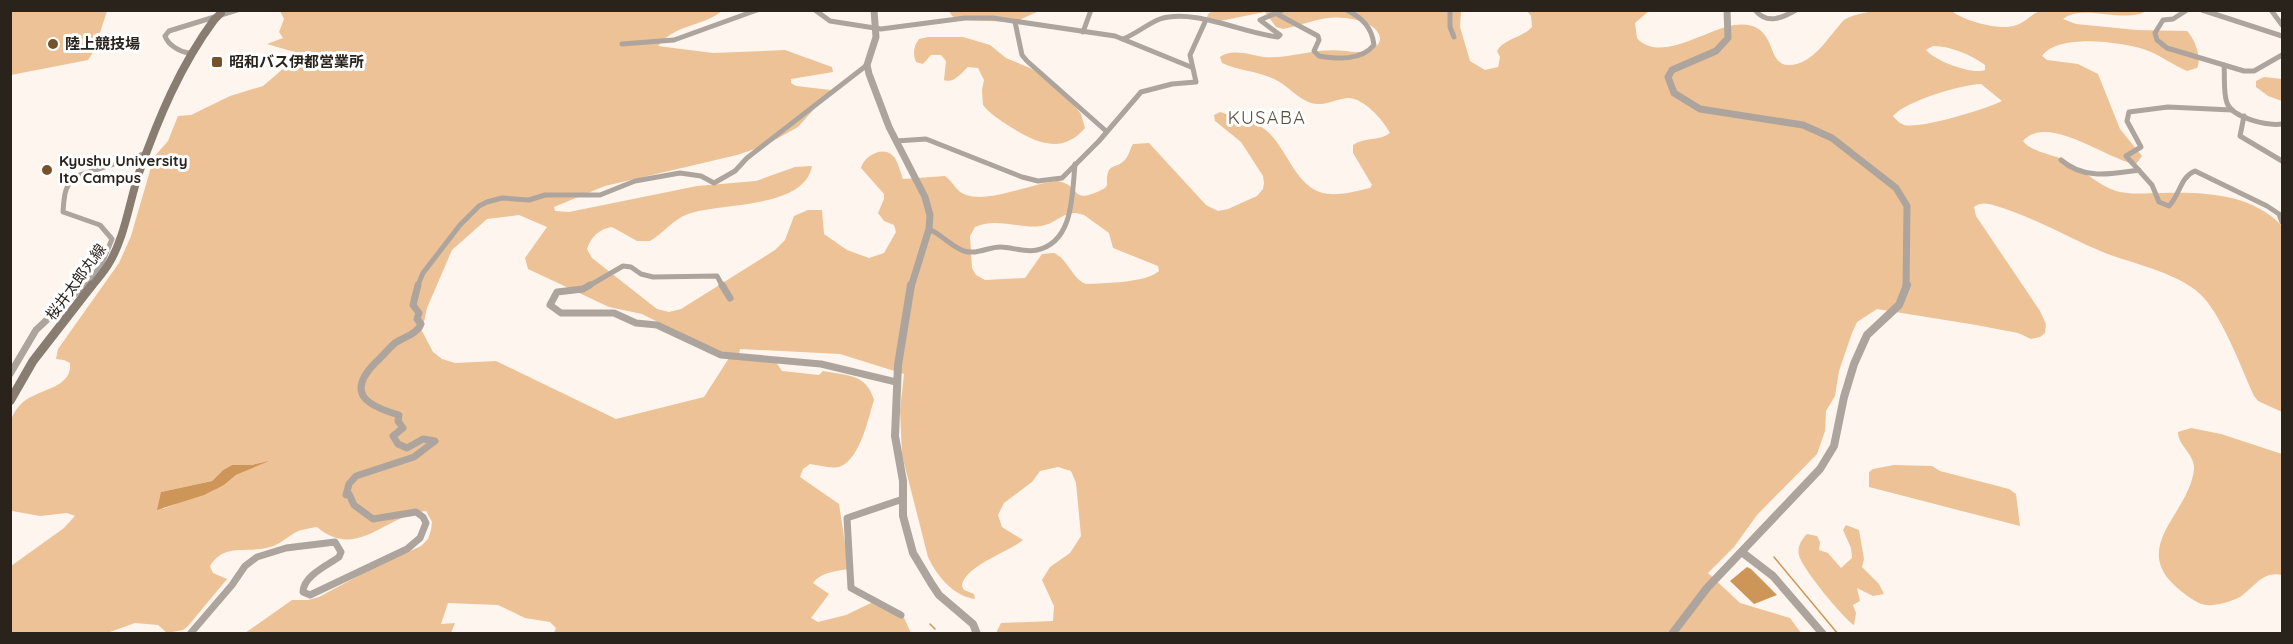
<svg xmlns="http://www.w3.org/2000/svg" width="2293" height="644" font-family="Quicksand,'Noto Sans JP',sans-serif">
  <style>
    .green { fill: #edc296; fill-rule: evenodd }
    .water { fill: #cd9557 }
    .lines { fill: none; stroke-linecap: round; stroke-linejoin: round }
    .stream { stroke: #cd9557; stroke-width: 1.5 }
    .minor-far1 { stroke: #ada59d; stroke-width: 5 }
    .minor { stroke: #ada59d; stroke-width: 7 }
    .tertiary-far1 { stroke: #ada59d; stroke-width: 7 }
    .tertiary { stroke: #ada59d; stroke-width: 8 }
    .secondary-far1 { stroke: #897d72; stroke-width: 8 }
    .secondary { stroke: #897d72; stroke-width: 9 }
    .secondary-bridge { stroke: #897d72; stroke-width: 8 }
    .poi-dot { fill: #75522b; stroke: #fff; stroke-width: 2 }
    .labels { text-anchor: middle; stroke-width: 6; stroke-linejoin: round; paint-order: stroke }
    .poi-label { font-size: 15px; font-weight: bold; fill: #2a231c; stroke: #fff; text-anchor: start }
    .street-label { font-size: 15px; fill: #2a231c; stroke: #fff }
    .quarter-label { font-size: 18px; letter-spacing: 1.5px; fill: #5d4e3d; stroke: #fff }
  </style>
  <rect width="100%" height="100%" fill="#fef6ee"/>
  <g class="green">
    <polygon points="11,10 107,10 107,11 94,51 88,60 11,75"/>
    <path d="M280,11H722C702,27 675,24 658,46L713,53L785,50L832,67L833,72L791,79V83L796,86L831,90L798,127L764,146L737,155L605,186L554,207L555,211L569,212L697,186L756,181L795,167L812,166C804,210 719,202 688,214C672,220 664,233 650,241H637L612,227C599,229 591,237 587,249L592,258L657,309L669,312L681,309L775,250L785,240L794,216L808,210H822L824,234L847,250L869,258L884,253L896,232L894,225L884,221L878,213L884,199V194L861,168C864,156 883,145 893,156C898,161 900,171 903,179L945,176C953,181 956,192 966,195C990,203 1032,183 1058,181C1083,186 1069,207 1105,188L1107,185C1106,159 1117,172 1127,157C1130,153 1130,148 1133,144L1149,143L1206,205L1218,211L1228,209L1257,196L1263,189L1264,183L1263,176L1241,142L1215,121L1214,115L1220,112C1234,117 1255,121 1267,131C1276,139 1283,151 1289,161C1312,200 1329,198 1370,188L1372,185L1353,153V145C1364,137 1380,141 1390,133C1383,120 1364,98 1348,98C1336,99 1323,107 1311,103C1298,99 1288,86 1276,80C1259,71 1239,71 1222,63L1220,57C1232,48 1250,55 1264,57C1291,59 1316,47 1346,51C1390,58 1393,23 1345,18C1323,15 1304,25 1283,29L1276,27L1265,12L1220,21L1207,17L1209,13L1214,11H1461L1460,27L1470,61L1485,70L1498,67L1500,57L1497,51C1503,39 1522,38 1532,27L1531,16L1527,11H1649L1635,23L1637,38C1659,64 1707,29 1734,25C1780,19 1764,66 1789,65C1813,65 1829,36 1843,21C1849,15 1865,13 1873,11C1881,10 1943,8 1950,11C1953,11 1955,14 1958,15C1971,22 1987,26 2001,27C2026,28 2028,13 2042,11C2052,9 2063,11 2074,11C2098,11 2122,11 2146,11C2125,24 2082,3 2063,19L2076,24L2137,30L2187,31C2195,39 2202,58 2197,68L2187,71C2173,65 2160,55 2146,50C2122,42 2058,33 2042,56L2047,60L2078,64L2098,74L2120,129L2142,156L2136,164C2111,162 2047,112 2023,141C2031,152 2052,154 2064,160C2082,168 2097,185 2116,191C2130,195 2147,193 2162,193C2203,192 2251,193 2282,226V412L2258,401L2254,396C2241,367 2224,321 2204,298C2183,274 2134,264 2105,253C2068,238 2034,217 1996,206C1988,203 1980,202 1974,207L1976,216L2040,311L2046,324L2045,333L2040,337L2031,339L2018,333L1976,325L1877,309L1857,322L1852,333L1839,371L1835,396L1826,411L1825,431L1817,454L1757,515L1734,547L1708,573L1740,603L1790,618L1801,633H996L1001,623L1053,621L1054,606L1042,580L1050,567L1070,553L1081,536L1076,483L1071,471L1058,467L1040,471L1032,482L1004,503L998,515L1002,527L1023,540C1008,552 963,567 962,586L964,590L974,594L975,599C953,596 937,576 928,557L902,455L900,410L904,374L840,354L740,349L738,359L776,362L782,371L819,375L823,371C847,376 866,373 874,400C868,419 860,460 839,467C830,469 819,465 810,464L803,469L800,477L839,504L849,569C836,571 821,572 813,583L829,594L811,618L818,622L846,615L873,602H878L901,611L911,633H554L556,628L550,622L525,618L498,605L448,603L441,624L455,623L451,633H245L292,600H308L319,597L371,569L421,546L428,539L431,530L432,522L426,511C385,515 357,561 317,527C311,528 304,529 298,531C288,536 281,544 270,547C249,554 224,542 210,566L213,573L227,579L188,626L183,630L167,633L158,625L135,623L107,633L11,634V566L64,528L75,516L67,513L40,516L12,511C9,501 8,433 11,422C11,417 16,409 20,405C34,389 73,390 70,363L64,360L56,359L58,349L119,263L131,236L154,157L168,141L178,116L191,115L230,96L263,86L291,62V51L267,44L283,38L279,32L284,19ZM1933,46C1951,46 1971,55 1985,65V70C1972,75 1935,61 1926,50ZM1981,84L2002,101C1986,109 1921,129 1904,125C1899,123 1896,120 1893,116C1906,101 1960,85 1981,84ZM1076,213L1084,215L1109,233L1113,248L1158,266L1159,271C1146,283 1104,283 1086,284C1072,279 1068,259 1054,253L1042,254L1025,278L985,280L976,275L972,268L970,236L975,227C995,217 1020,229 1041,226C1055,224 1061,213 1076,213ZM519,215L547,227L525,258L528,269L609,307L642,314L729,358L704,397L616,419L496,361L455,363L442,359L433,352L422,331L427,308L452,250L487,219ZM264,462L236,475L224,485L163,509L161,492L212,481L223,470L232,465H251Z"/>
    <polygon points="949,11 1039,11 1015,22 960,20 952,16"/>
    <path d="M928,37H963L990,45L1006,58L1030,68L1058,85L1081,114L1085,128C1061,156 1034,142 1009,126C1000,120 990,114 983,105L982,90L984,80L978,68L968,67C961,73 954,84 944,80L946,61L941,55H931L923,64L916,62C913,54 913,47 919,39Z"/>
    <polygon points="2264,77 2282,79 2282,101 2268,96 2256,87 2256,81"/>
    <path d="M2191,428L2221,434L2282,454V575C2262,571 2255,587 2240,597C2232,601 2222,604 2213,605C2201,607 2190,598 2181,591C2126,548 2190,514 2194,469C2195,454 2178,446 2178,432Z"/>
    <polygon points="1894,465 1932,466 1940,471 2009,489 2016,494 2020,526 1869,487 1869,472 1873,469"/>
    <path d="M1846,525L1859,530L1864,559L1862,567L1879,584L1884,594L1873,596L1857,588L1860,601L1853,605L1856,613L1854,625C1843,618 1801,567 1799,555C1797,547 1801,540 1807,534L1817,536L1820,542L1819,550L1828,553L1841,568L1852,558L1851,548L1843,530Z"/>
  </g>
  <g class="water">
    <polygon points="269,461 236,475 224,485 204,495 157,510 161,492 212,481 223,470 232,465 251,465"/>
    <polygon points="1747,567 1751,569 1777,595 1754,604 1730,581"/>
  </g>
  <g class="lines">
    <g class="stream">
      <polyline points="1774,557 1838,634"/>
      <polyline points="930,624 935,629"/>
    </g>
    <g class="minor-far1">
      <polyline points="815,10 830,21 881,29 965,18 993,18 1115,36 1191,67"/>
      <polyline points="1450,10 1450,27 1454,37"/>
      <path d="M1755,10C1767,25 1782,18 1796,10"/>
      <polyline points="2187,10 2173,19 2163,20 2155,33 2157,40 2167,48 2244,71 2254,71 2282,55"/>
      <polyline points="2202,10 2282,36"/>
      <polyline points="2271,10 2282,25"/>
      <path d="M1277,14L1318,36L1319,40L1314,51L1319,56C1337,59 1361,61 1374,45C1372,27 1362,18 1347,10"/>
      <polyline points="1015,22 1022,55 1027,61 1106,131"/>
      <polyline points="1083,32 1091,10"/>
      <path d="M1123,39C1136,34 1147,24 1160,19C1193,8 1243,33 1278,37L1280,35L1260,20L1283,10"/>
      <polyline points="622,44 674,40 757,10"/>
      <path d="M189,53C180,52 168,45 165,36L169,31L237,10"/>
      <path d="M2224,65C2225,77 2223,92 2227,103C2233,118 2267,126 2282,124"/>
      <path d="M2232,110L2168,107L2129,112L2127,121L2141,147L2126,156L2152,185L2159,202L2169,206C2180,195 2180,177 2195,171L2267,206L2279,214L2282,222"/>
      <polyline points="2244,116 2240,136 2282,161"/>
      <polyline points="896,141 926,139 1022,177 1038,181 1062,178 1099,141 1141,92 1172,84 1196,82 1190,55 1205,22"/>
      <path d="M2061,160C2084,180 2111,174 2139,170"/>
      <path d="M929,229C942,235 951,246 964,251C977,255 988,247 1000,247C1012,247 1025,253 1037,250C1074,242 1072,194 1075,164"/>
      <path d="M83,287L101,266L112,239L100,225L63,212C64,198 64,184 77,176L147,153"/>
      <polyline points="417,287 423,273 460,225 479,206 487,202 502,198 529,200 545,195 600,195 635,181 680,173 701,176 714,183 735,171 747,158 867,65"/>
      <polyline points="587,287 623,266 631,267 641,274 653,277 717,276 723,287"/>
    </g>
    <g class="minor">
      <polyline points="590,285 583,289 557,292 550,305 561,313 614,313 636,323 657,325 721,355 821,364 896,382"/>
      <polyline points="722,285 730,298"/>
      <polyline points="10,374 36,330 84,285"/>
      <polyline points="901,615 851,588 847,518 903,499"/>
      <path d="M190,634L232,585L245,566L257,557L286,548L335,542L341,552L339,557C328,565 303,576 303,592L310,595L407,549L420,538L426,523L423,517L416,512L373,519L354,505L349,494L346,495L349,484L356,476L414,457L435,441L423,439L407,448L398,444L393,436L403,428L398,421L399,415C368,406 345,394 375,363C382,357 388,349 395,343C404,337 417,334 421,324L417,319L419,313L413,305L418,285"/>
    </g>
    <g class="tertiary-far1">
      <polyline points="874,10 876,37 867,65 869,74 889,127 925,197 930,215 929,229 911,287"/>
      <polyline points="1727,10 1728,38 1716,51 1672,70 1668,77 1674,93 1700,109 1803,125 1832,138 1896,188 1907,206 1906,287"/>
    </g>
    <g class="tertiary">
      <polyline points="911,285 898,365 895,436 903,481 903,516 913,553 931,583 939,595 973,624 977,634"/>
      <polyline points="1743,553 1773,576 1823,634"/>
      <polyline points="1672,634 1707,588 1820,469 1834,446 1844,397 1854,364 1867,335 1899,305 1907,285"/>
    </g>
    <path class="secondary-far1" d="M91,287C97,280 103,273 108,265C125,238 129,202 139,173C158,119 180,66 214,20"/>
    <polyline class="secondary" points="10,401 33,361 92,285"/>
    <polyline class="secondary-bridge" points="214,20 221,13"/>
  </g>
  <g class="poi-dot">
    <circle cx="53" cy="44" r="6"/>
    <rect x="211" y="56" width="12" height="12" rx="3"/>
    <circle cx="47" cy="170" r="6"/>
  </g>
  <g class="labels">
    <g class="poi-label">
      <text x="65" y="49">陸上競技場</text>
      <text x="229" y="67">昭和バス伊都営業所</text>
      <text x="59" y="166">Kyushu University<tspan x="59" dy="17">Ito Campus</tspan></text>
    </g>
    <g class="street-label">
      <text transform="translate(76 282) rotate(-54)" y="5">桜井太郎丸線</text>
    </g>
    <g class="quarter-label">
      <text x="1267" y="124">KUSABA</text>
    </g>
  </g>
  <rect width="2293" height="644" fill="none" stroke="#2a231c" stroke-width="24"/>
</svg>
